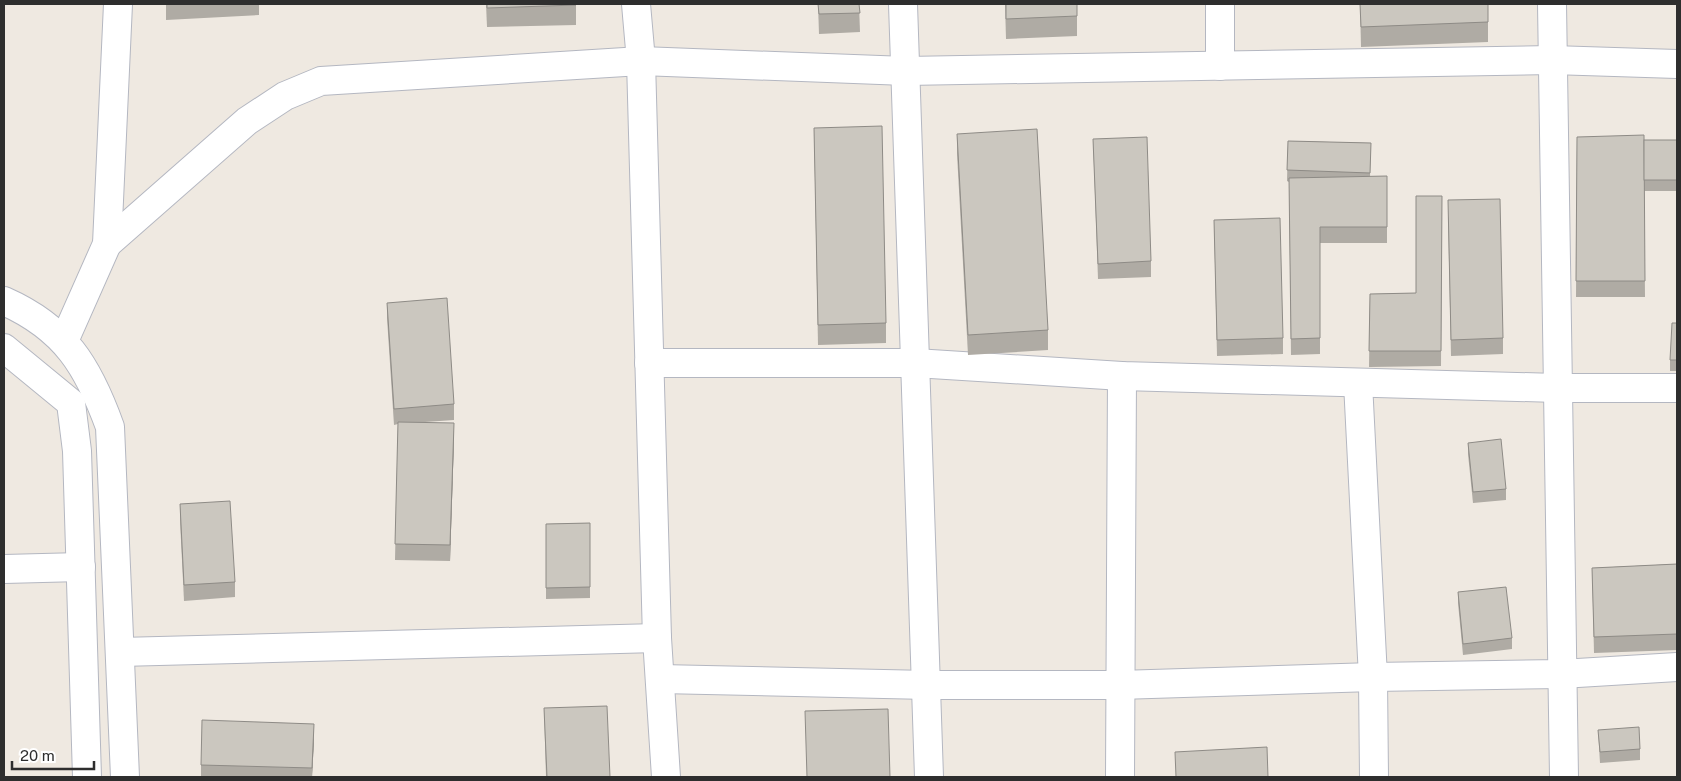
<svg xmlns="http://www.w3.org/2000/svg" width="1681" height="781" font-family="'Public Sans',sans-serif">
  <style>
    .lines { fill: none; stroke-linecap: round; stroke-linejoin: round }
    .minor-casing { stroke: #b4b7c1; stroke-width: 30 }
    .minor { stroke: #fff; stroke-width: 28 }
    .wall { fill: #afaba4 }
    .shaded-wall { fill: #8e8b86 }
    .building { fill: #cbc7bf; stroke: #8e8b86 }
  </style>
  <rect width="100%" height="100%" fill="#efe9e1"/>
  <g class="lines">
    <g class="minor-casing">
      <g id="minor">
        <polyline points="636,4 641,61 657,638 666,777"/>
        <polyline points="903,4 929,777"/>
        <polyline points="1220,4 1220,66"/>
        <polyline points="1552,4 1564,777"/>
        <polyline points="107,244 247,121 285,96 321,81 641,61 906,71 1552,60 1677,64"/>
        <path d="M4,301C65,328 88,366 110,427L125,777"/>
        <polyline points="64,341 107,244 118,4"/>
        <polyline points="4,348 71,403 77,451 87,777"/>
        <polyline points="649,363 915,363 1122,376 1557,388 1677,388"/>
        <polyline points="1358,383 1373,677 1374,777"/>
        <polyline points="4,569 81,567"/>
        <polyline points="120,652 657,638"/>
        <polyline points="660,679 928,685 1119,685 1373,677 1561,674 1677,667"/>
        <polyline points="1120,777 1122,376"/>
      </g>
    </g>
    <use href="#minor" class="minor"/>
  </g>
  <g class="wall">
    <polygon points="166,4 259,4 259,15 166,20"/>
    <polygon points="486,4 576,4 576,25 487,27"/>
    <polygon points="818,4 859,4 860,32 819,34"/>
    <polygon points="1005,4 1077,4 1077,36 1006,39"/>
    <polygon points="1360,4 1488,4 1488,42 1361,47"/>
    <polygon points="814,128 886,323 886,343 818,345"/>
    <polygon points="957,134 1048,330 1048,350 968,355 957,154"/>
    <polygon points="1577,137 1644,140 1677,140 1677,191 1644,191 1645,297 1576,297"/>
    <polygon points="1093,139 1151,261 1151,277 1098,279"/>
    <polygon points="1288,141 1371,143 1370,177 1387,176 1387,243 1320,243 1320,354 1291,355 1289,182 1287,181"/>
    <polygon points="1442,196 1441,366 1369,367 1370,294 1416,293"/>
    <polygon points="1448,216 1503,338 1503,354 1451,356"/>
    <polygon points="1214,220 1283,338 1283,354 1217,356"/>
    <polygon points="387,303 454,404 454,420 425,422 454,439 450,561 395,560 398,424 394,425 387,318"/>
    <polygon points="1677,323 1677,371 1670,371 1670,360"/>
    <polygon points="1468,443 1506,489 1506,500 1473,503 1468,454"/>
    <polygon points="180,504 235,582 235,597 184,601 180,520"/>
    <polygon points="590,523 590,598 546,599 546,524"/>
    <polygon points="1677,564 1677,650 1594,653 1592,568"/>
    <polygon points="1458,592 1512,638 1512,649 1463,655 1458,603"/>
    <polygon points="544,708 610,777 546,777"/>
    <polygon points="1598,730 1640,749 1640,760 1600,763"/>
    <polygon points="314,739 312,777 201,777 201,765"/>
  </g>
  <g class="shaded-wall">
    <polygon points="454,423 454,439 450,561 450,545"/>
    <polygon points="314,724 314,739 312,777 312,768"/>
  </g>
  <g class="building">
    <polygon points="487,4 576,4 576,5 487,8"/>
    <polygon points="818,4 859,4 860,13 819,14"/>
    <polygon points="1006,4 1077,4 1077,16 1006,19"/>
    <polygon points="1360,4 1488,4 1488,22 1361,27"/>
    <polygon points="882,126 886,323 818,325 814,128"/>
    <polygon points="1037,129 1048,330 968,335 957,134"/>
    <polygon points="1644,135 1645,281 1576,281 1577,137"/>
    <polygon points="1147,137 1151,261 1098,264 1093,139"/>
    <rect x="1644" y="140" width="33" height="40"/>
    <polygon points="1288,141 1371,143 1370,173 1287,170"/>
    <polygon points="1387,176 1387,227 1320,227 1320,338 1291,339 1289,178"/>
    <polygon points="1416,196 1442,196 1441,351 1369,351 1370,294 1416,293"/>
    <polygon points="1500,199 1503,338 1451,340 1448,200"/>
    <polygon points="1280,218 1283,338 1217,340 1214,220"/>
    <polygon points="447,298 454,404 394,409 387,303"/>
    <polygon points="1672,323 1677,323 1677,360 1670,360"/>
    <polygon points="398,422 454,423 450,545 395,544"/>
    <polygon points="1501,439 1506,489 1473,492 1468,443"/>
    <polygon points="230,501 235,582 184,585 180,504"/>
    <polygon points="590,523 590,587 546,588 546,524"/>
    <polygon points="1677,564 1677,634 1594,637 1592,568"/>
    <polygon points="1506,587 1512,638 1463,644 1458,592"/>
    <polygon points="607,706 610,777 547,777 544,708"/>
    <polygon points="888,709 890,777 807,777 805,711"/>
    <polygon points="202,720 314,724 312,768 201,765"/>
    <polygon points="1639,727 1640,749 1600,752 1598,730"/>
    <polygon points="1267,747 1268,777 1176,777 1175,752"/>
  </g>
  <rect width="1681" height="781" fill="none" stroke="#2e2e2e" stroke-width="10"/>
  <path d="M12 761v8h82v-8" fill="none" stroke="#2e2e2e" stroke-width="2.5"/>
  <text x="20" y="761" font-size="15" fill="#2e2e2e" stroke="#ffffff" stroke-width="4" paint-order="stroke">20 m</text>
</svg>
